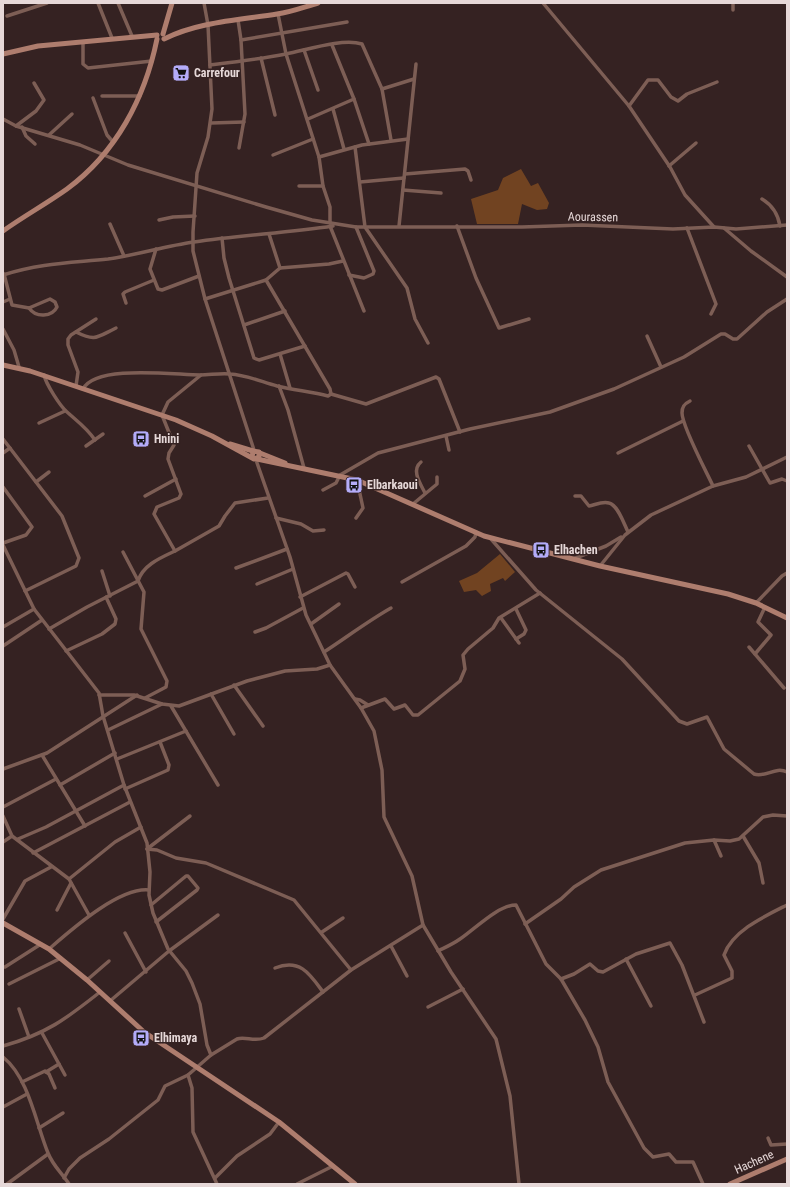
<svg xmlns="http://www.w3.org/2000/svg" width="790" height="1187" font-family="'Roboto Condensed',sans-serif">
  <style>
    .green { fill: #714321 }
    .lines { fill: none; stroke-linecap: round; stroke-linejoin: round }
    .street { stroke: #7d5e55; stroke-width: 3.5 }
    .secondary { stroke: #ae7d6e; stroke-width: 5 }
    .labels { text-anchor: middle; stroke-width: 3; stroke-linejoin: round; paint-order: stroke }
    .poi-label { font-size: 12px; font-weight: bold; fill: #e6d8d8; stroke: #352222; text-anchor: start }
    .street-label { font-size: 12px; fill: #e6d8d8; stroke: #352222 }
  </style>
  <rect width="100%" height="100%" fill="#352222"/>
  <g class="green">
    <polygon points="521,169 531,186 538,183 549,203 547,209 537,210 522,204 518,224 477,224 471,199 498,190 503,178"/>
    <polygon points="500,554 515,572 505,581 503,578 490,584 491,591 482,596 476,590 464,592 459,581 477,573"/>
  </g>
  <g class="lines">
    <g class="street">
      <polyline points="98,3 112,38"/>
      <polyline points="118,3 132,36"/>
      <polyline points="204,3 208,25 212,109 208,137 197,173 193,232 193,251 205,299 254,450"/>
      <polyline points="543,3 629,106 670,167 685,195 714,227"/>
      <polyline points="733,3 733,10"/>
      <polyline points="278,14 286,54 319,157 323,186 330,207 330,223"/>
      <polyline points="7,16 47,3"/>
      <polyline points="238,20 241,40 347,22"/>
      <polyline points="83,42 83,64 88,68 152,61"/>
      <polyline points="332,45 354,99 369,144"/>
      <polyline points="304,50 318,90"/>
      <polyline points="261,58 275,115"/>
      <path d="M210,65C235,62 261,59 286,54C307,50 342,38 362,44L382,89L391,140"/>
      <polyline points="382,89 414,79"/>
      <polyline points="102,96 140,96"/>
      <polyline points="93,98 107,135 113,142"/>
      <polyline points="629,106 648,80 658,80 671,97 678,101 687,94 717,82"/>
      <polyline points="333,109 344,149"/>
      <polyline points="3,119 16,126 80,145 128,165 266,207 312,220 356,227 522,227 582,225 673,229 714,227 736,229 787,225"/>
      <polyline points="308,119 354,99"/>
      <polyline points="211,123 244,122"/>
      <polyline points="16,126 36,111 44,100 34,83"/>
      <polyline points="22,127 26,136 35,144"/>
      <polyline points="49,135 72,114"/>
      <polyline points="355,147 365,227 407,288 415,319 428,343"/>
      <polyline points="239,148 245,114 241,40"/>
      <polyline points="273,155 313,139"/>
      <polyline points="319,157 362,145 408,139"/>
      <polyline points="669,166 696,143"/>
      <polyline points="405,174 465,169 468,171 471,180"/>
      <polyline points="360,182 404,178"/>
      <polyline points="299,186 323,186"/>
      <polyline points="403,190 441,193"/>
      <path d="M762,199C772,205 778,214 780,226"/>
      <polyline points="159,220 173,217 195,216"/>
      <polyline points="110,224 124,256"/>
      <polyline points="330,226 364,311"/>
      <polyline points="399,226 416,64"/>
      <polyline points="457,226 476,278 499,328 529,319"/>
      <polyline points="687,228 716,304 711,314"/>
      <polyline points="724,228 751,251 787,277"/>
      <polyline points="269,234 280,268"/>
      <polyline points="222,238 224,258 229,278 254,358 259,360 305,346"/>
      <polyline points="156,249 150,269 158,289 162,290 199,276"/>
      <polyline points="4,274 12,305 29,308"/>
      <path d="M3,275C41,263 70,263 108,259C137,255 165,246 194,242C241,235 286,233 333,226"/>
      <polyline points="349,275 364,278 373,274 374,271 356,227"/>
      <polyline points="266,280 330,389 331,394"/>
      <path d="M50,299L55,302L57,307C52,317 36,318 29,308Z"/>
      <polyline points="205,299 266,280 280,268 329,264 343,261"/>
      <polyline points="3,302 10,299"/>
      <polyline points="126,303 123,294 125,292 154,280"/>
      <polyline points="244,325 285,311"/>
      <polyline points="3,329 14,350 19,367"/>
      <path d="M76,332C96,342 97,337 116,328"/>
      <polyline points="647,336 661,367"/>
      <polyline points="280,354 290,388"/>
      <path d="M44,375C46,384 60,406 67,412C77,421 87,428 95,440"/>
      <polyline points="76,386 78,372 68,345 68,339 71,335 96,319"/>
      <polyline points="279,386 288,410 304,468"/>
      <path d="M83,389C96,364 175,375 200,375C210,375 220,373 230,374C247,375 262,382 277,386C294,390 312,392 328,396L331,394L366,404L436,377L439,379L460,432"/>
      <path d="M690,401C684,404 682,407 682,413C682,426 706,471 713,486"/>
      <polyline points="39,423 65,411"/>
      <polyline points="446,436 449,450"/>
      <polyline points="3,439 62,516 79,558 76,566 25,591"/>
      <polyline points="86,446 103,434"/>
      <polyline points="749,446 770,483 782,479 787,481"/>
      <polyline points="3,453 10,448"/>
      <polyline points="618,453 683,421"/>
      <polyline points="256,460 290,557 306,615 330,665 361,708 374,731 382,770 384,817 412,876 423,925 451,972 496,1039 510,1096 519,1184"/>
      <path d="M421,462C411,470 420,483 425,493"/>
      <polyline points="36,482 49,472"/>
      <polyline points="3,487 32,527 26,535 3,543"/>
      <polyline points="323,490 336,483 340,475 378,453 470,429 550,412 614,389 684,357 721,334 725,334 733,339 737,339 767,312 787,299"/>
      <polyline points="145,496 176,479"/>
      <path d="M575,496H581L589,506C595,505 602,501 609,503C618,505 624,524 628,532"/>
      <polyline points="413,504 437,484 437,477"/>
      <polyline points="276,518 301,524 313,531 324,530"/>
      <polyline points="356,518 363,508 357,480"/>
      <path d="M491,539L536,590L622,659L679,721L687,724L707,717L724,749L754,774C766,778 775,766 787,772"/>
      <polyline points="3,545 34,609 99,693 103,716 124,785 147,843 150,872 149,895 153,913 168,949 186,971 192,983 200,1004 207,1045 211,1055"/>
      <polyline points="175,551 219,526 225,516 235,503 268,498"/>
      <polyline points="123,552 144,592 141,629 167,681 166,687 145,698"/>
      <polyline points="573,559 606,546 621,537"/>
      <polyline points="600,566 625,535 651,515 713,486 746,477 787,457"/>
      <polyline points="236,568 287,549"/>
      <polyline points="102,571 110,596"/>
      <polyline points="402,582 466,546 475,537 476,532"/>
      <polyline points="257,584 293,569"/>
      <polyline points="300,597 346,573 348,574 355,587"/>
      <polyline points="756,603 782,576 787,573"/>
      <polyline points="516,609 526,630 524,634 516,639"/>
      <polyline points="501,618 519,643"/>
      <polyline points="311,624 339,604"/>
      <polyline points="3,627 34,609"/>
      <path d="M49,629L87,607L138,581C143,565 160,558 175,551L154,514L157,507L179,498L181,494L168,459L169,453L174,445L162,415L168,402L201,375"/>
      <polyline points="255,632 266,628 303,608"/>
      <polyline points="3,646 42,620"/>
      <polyline points="749,647 784,688"/>
      <polyline points="66,651 102,634 115,624 116,619 106,597"/>
      <path d="M324,652C347,637 368,621 391,608"/>
      <polyline points="755,654 771,635 758,622 765,607"/>
      <polyline points="234,685 263,726"/>
      <polyline points="211,694 234,734"/>
      <polyline points="99,695 134,695 162,704 179,706 247,681 285,671 317,669 330,665"/>
      <polyline points="355,699 360,700 368,705"/>
      <polyline points="171,706 218,785"/>
      <polyline points="361,708 385,699 394,709 405,705 413,715 418,715 460,681 465,669 463,655 468,649 493,628 499,618 540,593"/>
      <polyline points="108,730 162,704"/>
      <polyline points="42,755 85,826"/>
      <polyline points="117,759 186,731"/>
      <polyline points="3,769 47,753 137,695"/>
      <polyline points="60,785 115,753"/>
      <polyline points="125,789 168,770 169,765 160,742"/>
      <polyline points="3,807 56,779"/>
      <polyline points="3,816 12,836 69,879 89,915"/>
      <polyline points="743,836 759,863 763,883"/>
      <polyline points="18,839 46,827 124,785"/>
      <polyline points="714,840 721,856"/>
      <polyline points="3,842 12,836"/>
      <polyline points="147,849 157,850 176,858 206,863 294,900 351,970"/>
      <polyline points="147,849 190,816"/>
      <polyline points="33,853 130,802"/>
      <polyline points="69,879 115,842 141,827"/>
      <polyline points="151,905 186,876 188,876 198,888 197,890 156,922"/>
      <polyline points="57,910 71,883"/>
      <polyline points="3,919 25,881 51,867"/>
      <polyline points="525,924 561,899 574,887 601,870 685,843 714,840 730,841 739,839 763,817 773,815 787,816"/>
      <polyline points="322,932 343,918"/>
      <polyline points="125,933 146,972"/>
      <polyline points="391,946 407,976"/>
      <path d="M49,949C71,930 119,887 149,890"/>
      <path d="M438,951C446,947 453,944 460,939C475,929 498,905 516,905L546,964L561,979L585,1020L598,1047L608,1082L644,1148L653,1157L669,1154L676,1162H693L703,1184"/>
      <polyline points="626,959 651,1006"/>
      <polyline points="5,967 41,944"/>
      <path d="M275,968C300,958 310,974 323,992"/>
      <polyline points="561,979 574,974 590,964 598,971 603,972 636,954 670,943 682,965 704,1022"/>
      <polyline points="87,980 109,961"/>
      <polyline points="9,984 61,958"/>
      <path d="M695,995L732,978V971L724,955C732,931 765,916 787,905"/>
      <polyline points="110,1001 169,951 218,915"/>
      <polyline points="428,1007 463,989"/>
      <polyline points="19,1009 29,1037"/>
      <polyline points="42,1033 65,1075"/>
      <path d="M3,1046C46,1034 66,1019 100,992"/>
      <path d="M3,1057C29,1078 36,1124 48,1153C53,1166 62,1173 69,1184"/>
      <polyline points="46,1072 59,1064"/>
      <polyline points="22,1082 45,1071 49,1074 55,1088"/>
      <polyline points="3,1107 27,1094"/>
      <polyline points="39,1128 63,1113"/>
      <polyline points="768,1138 771,1145 787,1144"/>
      <polyline points="64,1178 69,1169 80,1158 109,1139 158,1100 165,1086 188,1075"/>
      <polyline points="215,1178 237,1156 270,1134 279,1122"/>
      <polyline points="7,1184 48,1154"/>
      <path d="M217,1184L193,1132L192,1088L188,1075L211,1055L237,1039C245,1036 254,1042 264,1038L351,970L423,925"/>
      <polyline points="297,1184 333,1166"/>
    </g>
    <g class="secondary">
      <polyline points="163,34 172,3"/>
      <path d="M164,39C198,22 239,20 277,14C291,12 304,7 318,3"/>
      <polyline points="3,54 38,46 157,35"/>
      <path d="M3,231C24,216 46,204 67,189C116,153 145,98 157,39"/>
      <polyline points="3,365 30,371 176,420 212,436 254,459 259,457 259,452 253,451 252,458"/>
      <polyline points="230,444 253,451"/>
      <polyline points="260,453 285,463"/>
      <polyline points="257,459 357,480 484,536 600,566 728,594 756,603 787,618"/>
      <polyline points="3,923 49,949 87,980 144,1032 279,1122 355,1184"/>
      <polyline points="730,1184 787,1159"/>
    </g>
  </g>
  <defs>
    <g id="supermarket-square" transform="scale(0.9)"><rect x="-9" y="-9" width="18" height="18" rx="4" fill="#b4acf9" stroke="#352222"/><path d="M-6-5.5h2.5l.6 2H6L4.5 2H-2.5L-4.4-4H-6ZM-1.5 3.2a1.3 1.3 0 1 0 .1 0ZM3 3.2a1.3 1.3 0 1 0 .1 0Z" fill="#111"/></g>
    <g id="bus-square" transform="scale(0.9)"><rect x="-9" y="-9" width="18" height="18" rx="4" fill="#b4acf9" stroke="#352222"/><path d="M-5-6H5V4H4V6H2V4H-2V6H-4V4H-5ZM-3.5-4V0h7V-4ZM-3.5 1.2v1.5H-2V1.2ZM2 1.2v1.5H3.5V1.2Z" fill="#111"/></g>
  </defs>
  <g fill-rule="evenodd">
    <use href="#supermarket-square" x="181" y="73"/>
    <use href="#bus-square" x="141" y="439"/>
    <use href="#bus-square" x="354" y="485"/>
    <use href="#bus-square" x="541" y="550"/>
    <use href="#bus-square" x="141" y="1038"/>
  </g>
  <g class="labels">
    <g class="poi-label">
      <text x="194" y="77">Carrefour</text>
      <text x="154" y="443">Hnini</text>
      <text x="367" y="489">Elbarkaoui</text>
      <text x="554" y="554">Elhachen</text>
      <text x="154" y="1042">Elhimaya</text>
    </g>
    <g class="street-label">
      <text transform="translate(593 217) rotate(1)" y="4">Aourassen</text>
      <text transform="translate(754 1162) rotate(-24)" y="4">Hachene</text>
    </g>
  </g>
  <rect width="790" height="1187" fill="none" stroke="#e6d8d8" stroke-width="8"/>
</svg>
